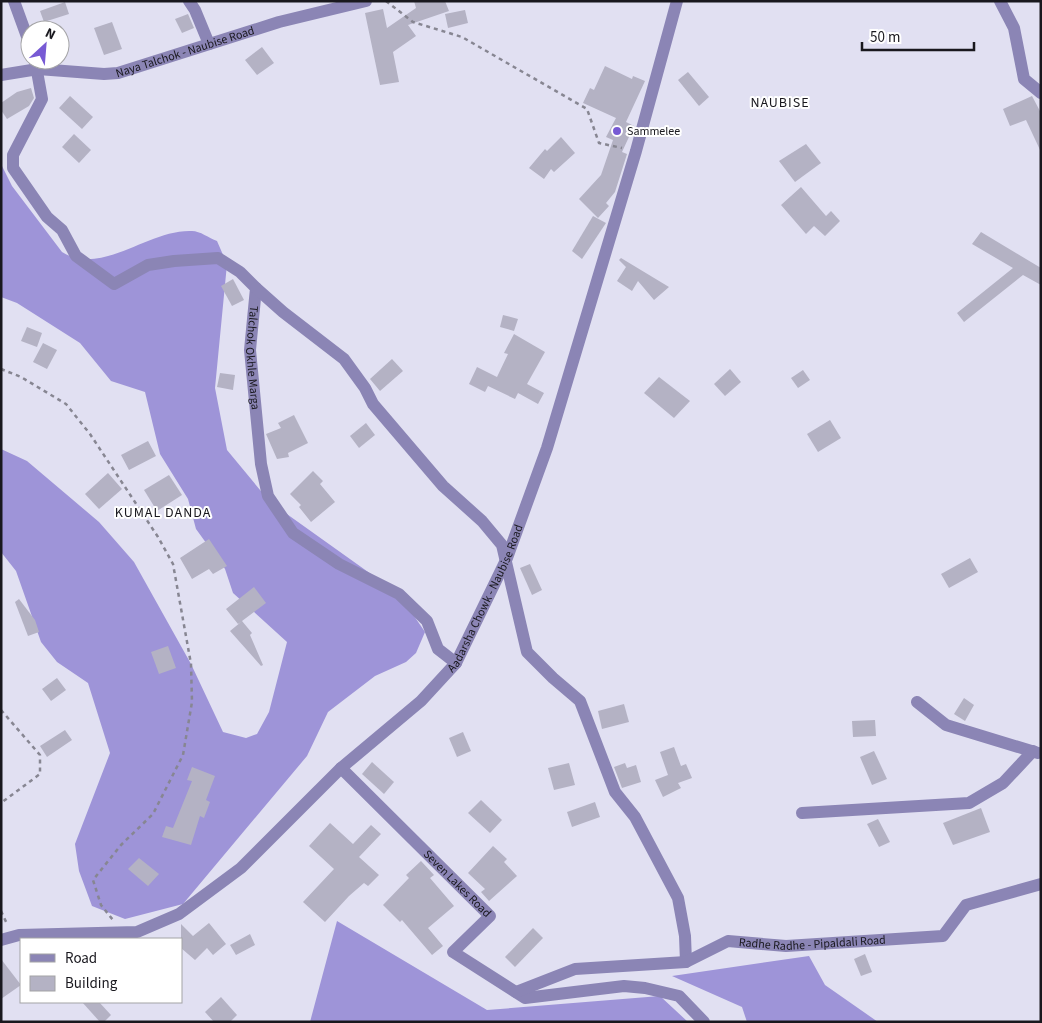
<svg xmlns="http://www.w3.org/2000/svg" width="1042" height="1023" font-family="'Source Sans 3',sans-serif">
  <style>
    .forest { fill: #9e94d8 }
    .building { fill: #b4b2c4 }
    .lines { fill: none; stroke-linecap: round; stroke-linejoin: round }
    .path { stroke: #878692; stroke-width: 2.5; stroke-dasharray: 4 4; stroke-linecap: butt }
    .minor { stroke: #8b85b5; stroke-width: 12 }
    .poi-dot { fill: #775ad4; stroke: #fff; stroke-width: 2 }
    .labels { text-anchor: middle; stroke-width: 4; stroke-linejoin: round; paint-order: stroke }
    .street-label { font-size: 12px; fill: #19181e; stroke: #fff }
    .poi-label { font-size: 12px; fill: #19181e; stroke: #fff; text-anchor: start }
    .neighbourhood-label { font-size: 14px; letter-spacing: 1px; fill: #19181e; stroke: #fff }
  </style>
  <rect width="100%" height="100%" fill="#e1e0f2"/>
  <g class="forest">
    <path d="M1,164L12,186L62,252C102,277 148,229 192,231C200,231 209,238 217,241L227,264L215,388L227,450L270,502L399,594L425,632L416,653L406,662L375,676L328,712L307,756L183,904L125,919L92,906L79,871L75,844L110,753L88,683L57,662L41,642L16,571L1,552V449L27,461L99,522L134,562L191,664L223,732L246,738L257,734L269,712L287,642L233,593L225,569L196,529L188,499L160,454L145,392L111,381L80,343L17,303L1,297Z"/>
    <polygon points="337,921 487,1010 660,996 688,1022 310,1022"/>
    <polygon points="809,956 825,985 878,1022 747,1022 742,1007 672,976"/>
  </g>
  <g class="building">
    <polygon points="414,1 445,1 449,11 408,25 416,36 393,52 399,82 380,85 365,13 383,9 387,28 416,8"/>
    <polygon points="65,2 69,14 44,22 40,11"/>
    <polygon points="465,10 468,23 448,28 445,14"/>
    <polygon points="188,14 194,28 182,33 175,19"/>
    <polygon points="112,22 122,49 104,55 94,28"/>
    <polygon points="262,47 274,63 257,75 245,60"/>
    <polygon points="605,66 632,79 633,76 645,81 626,122 634,126 622,152 627,154 615,192 606,203 609,206 598,218 579,199 601,175 613,140 606,137 616,118 583,103 590,88 594,90"/>
    <polygon points="688,72 709,97 699,106 678,80"/>
    <polygon points="31,88 34,98 29,106 7,119 1,110 1,103 17,92"/>
    <polygon points="70,96 93,117 82,129 59,108"/>
    <polygon points="1032,96 1041,113 1041,152 1026,120 1010,126 1003,109"/>
    <polygon points="74,134 91,150 79,163 62,147"/>
    <polygon points="561,137 575,153 554,172 551,169 544,179 529,168 545,149 547,151"/>
    <polygon points="806,144 821,163 795,182 779,161"/>
    <polygon points="801,187 826,216 831,211 840,221 825,236 814,226 806,234 781,205"/>
    <polygon points="593,216 606,223 582,259 572,251"/>
    <polygon points="981,232 1041,268 1041,285 1023,275 964,322 957,313 1013,268 972,244"/>
    <polygon points="621,258 669,287 654,300 638,281 632,291 617,281 626,267 619,260"/>
    <polygon points="233,279 244,300 232,306 221,286"/>
    <polygon points="503,315 518,319 514,331 500,327"/>
    <polygon points="27,327 42,333 37,347 21,341"/>
    <polygon points="514,334 545,352 527,384 544,393 538,404 518,393 515,399 488,386 485,392 469,384 477,367 497,377 508,354 504,353"/>
    <polygon points="43,343 57,350 47,369 33,362"/>
    <polygon points="392,359 403,371 380,391 370,379"/>
    <polygon points="730,369 741,382 725,396 714,384"/>
    <polygon points="803,370 810,380 798,388 791,378"/>
    <polygon points="220,373 235,375 233,390 217,387"/>
    <polygon points="659,377 690,401 674,418 644,393"/>
    <polygon points="294,415 308,443 288,453 289,457 277,459 266,434 281,428 278,423"/>
    <polygon points="830,420 841,438 818,452 807,434"/>
    <polygon points="366,423 375,435 359,448 350,436"/>
    <polygon points="148,441 156,456 129,470 121,455"/>
    <polygon points="313,471 323,481 320,484 335,502 311,522 299,507 301,505 290,494"/>
    <polygon points="108,473 122,489 99,509 85,494"/>
    <polygon points="169,475 182,495 157,511 144,490"/>
    <polygon points="209,539 227,566 213,574 209,569 192,579 180,558"/>
    <polygon points="970,558 978,572 949,588 941,574"/>
    <polygon points="530,564 542,590 532,595 520,568"/>
    <polygon points="254,587 266,603 242,621 252,633 250,635 263,665 261,666 230,631 241,622 238,624 226,609"/>
    <polygon points="19,599 35,620 39,632 28,636 15,602"/>
    <polygon points="168,646 176,668 159,674 151,652"/>
    <polygon points="57,678 66,690 51,701 42,689"/>
    <polygon points="964,698 974,705 965,721 954,714"/>
    <polygon points="624,704 629,722 602,729 598,711"/>
    <polygon points="875,720 876,736 853,737 852,721"/>
    <polygon points="65,730 72,740 47,757 40,746"/>
    <polygon points="463,732 471,751 457,757 449,738"/>
    <polygon points="674,747 681,766 686,764 692,778 678,783 681,788 663,797 655,780 668,775 660,752"/>
    <polygon points="874,751 887,779 872,785 860,757"/>
    <polygon points="372,762 394,782 384,794 362,774"/>
    <polygon points="569,763 575,785 554,790 548,768"/>
    <polygon points="625,763 627,768 636,765 641,782 622,788 614,767"/>
    <polygon points="192,767 215,776 206,800 210,802 204,818 200,816 191,845 162,837 166,826 173,828 192,781 187,780"/>
    <polygon points="481,800 502,820 490,833 468,813"/>
    <polygon points="595,802 600,817 572,827 567,812"/>
    <polygon points="981,808 990,832 953,845 943,823"/>
    <polygon points="878,819 890,842 879,847 867,824"/>
    <polygon points="330,823 353,844 371,825 381,834 359,857 379,875 368,886 364,883 349,896 325,922 303,902 334,869 309,846"/>
    <polygon points="493,846 507,859 504,862 517,876 489,901 481,892 485,889 468,873"/>
    <polygon points="139,858 159,874 148,886 128,869"/>
    <polygon points="421,861 434,875 430,878 454,906 428,928 443,946 432,955 402,920 400,922 383,905 409,878 406,875"/>
    <polygon points="209,923 226,944 213,955 207,948 195,960 181,948 181,924 193,936"/>
    <polygon points="533,928 543,938 515,967 505,957"/>
    <polygon points="250,934 255,945 236,955 230,945"/>
    <polygon points="865,954 872,972 861,976 854,959"/>
    <polygon points="1,959 21,985 1,999"/>
    <polygon points="221,997 237,1015 230,1022 214,1022 205,1012"/>
    <polygon points="82,1002 99,1002 111,1015 104,1022 100,1022"/>
  </g>
  <g class="lines">
    <g class="path">
      <polyline points="386,1 413,22 462,37 587,109 599,143 622,148"/>
      <polyline points="1,369 21,377 66,404 90,434 158,537 173,564 191,664 192,702 183,755 153,814 121,845 93,880 101,905 113,920"/>
      <polyline points="1,710 40,755 40,774 1,803"/>
      <polyline points="1,911 7,924"/>
    </g>
    <g class="minor">
      <polyline points="14,1 30,45"/>
      <polyline points="189,1 195,10 209,44"/>
      <polyline points="1000,1 1014,28 1024,79 1041,93"/>
      <path id="s1" d="M35,60L42,99L13,155V168L47,217L62,230L76,256L114,284L148,265L174,261L218,258L240,272L256,288L250,350L261,464L268,496L293,533L339,564L399,594L427,621L438,649L456,663"/>
      <path id="s2" d="M1,75L38,69L104,74L118,73L279,22L366,1"/>
      <polyline points="256,288 283,312 344,359 365,388 373,404 443,486 482,521 502,545 527,652 553,678 580,701 615,792 635,817 678,898 685,936 686,962"/>
      <polyline points="917,702 946,725 1038,753"/>
      <path id="s3" d="M341,768L490,916L453,952L525,998L624,986L645,988L679,996L704,1022"/>
      <polyline points="802,813 969,803 1003,783 1033,751"/>
      <path id="s4" d="M1,940L19,935L137,932L179,914L241,868L341,768L421,701L456,663L507,558L547,448L636,151L677,1"/>
      <path id="s5" d="M516,992L575,969L686,962L728,941L786,946L943,936L966,905L1041,884"/>
    </g>
  </g>
  <circle class="poi-dot" cx="617" cy="131" r="5"/>
  <g class="labels">
    <g class="street-label">
      <text dy="4" stroke="none"><textPath href="#s2" startOffset="188">Naya Talchok - Naubise Road</textPath></text>
      <text dy="4" stroke="none"><textPath href="#s1" startOffset="500">Talchok Okhle Marga</textPath></text>
      <text dy="4" stroke="none"><textPath href="#s4" startOffset="628">Aadarsha Chowk - Naubise Road</textPath></text>
      <text dy="4" stroke="none"><textPath href="#s3" startOffset="164">Seven Lakes Road</textPath></text>
      <text dy="4" stroke="none"><textPath href="#s5" startOffset="306">Radhe Radhe - Pipaldali Road</textPath></text>
    </g>
    <g class="poi-label">
      <text x="627" y="135">Sammelee</text>
    </g>
    <g class="neighbourhood-label">
      <text x="780" y="107">NAUBISE</text>
      <text x="163" y="517">KUMAL DANDA</text>
    </g>
  </g>
  <rect width="1042" height="1023" fill="none" stroke="#19181e" stroke-width="5"/>
  <rect x="20" y="938" width="162" height="65" fill="#ffffff" stroke="#a3a3a5"/>
  <rect x="30" y="954" width="25" height="8" fill="#8b85b5" stroke="#a3a3a5"/>
  <text x="65" y="963" font-size="15" fill="#19181e">Road</text>
  <rect x="30" y="976" width="25" height="15" fill="#b4b2c4" stroke="#a3a3a5"/>
  <text x="65" y="988" font-size="15" fill="#19181e">Building</text>
  <g transform="translate(45 45) rotate(26)"><circle r="24" fill="#ffffff" stroke="#a3a3a5"/>
  <path d="M0-4L9 19L0 12L-9 19Z" fill="#775ad4"/>
  <text y="-8" font-size="14" font-weight="bold" text-anchor="middle" fill="#19181e">N</text>
  </g>
  <path d="M862 42v8h112v-8" fill="none" stroke="#19181e" stroke-width="2.5"/>
  <text x="870" y="42" font-size="15" fill="#19181e" stroke="#ffffff" stroke-width="4" paint-order="stroke">50 m</text>
</svg>
